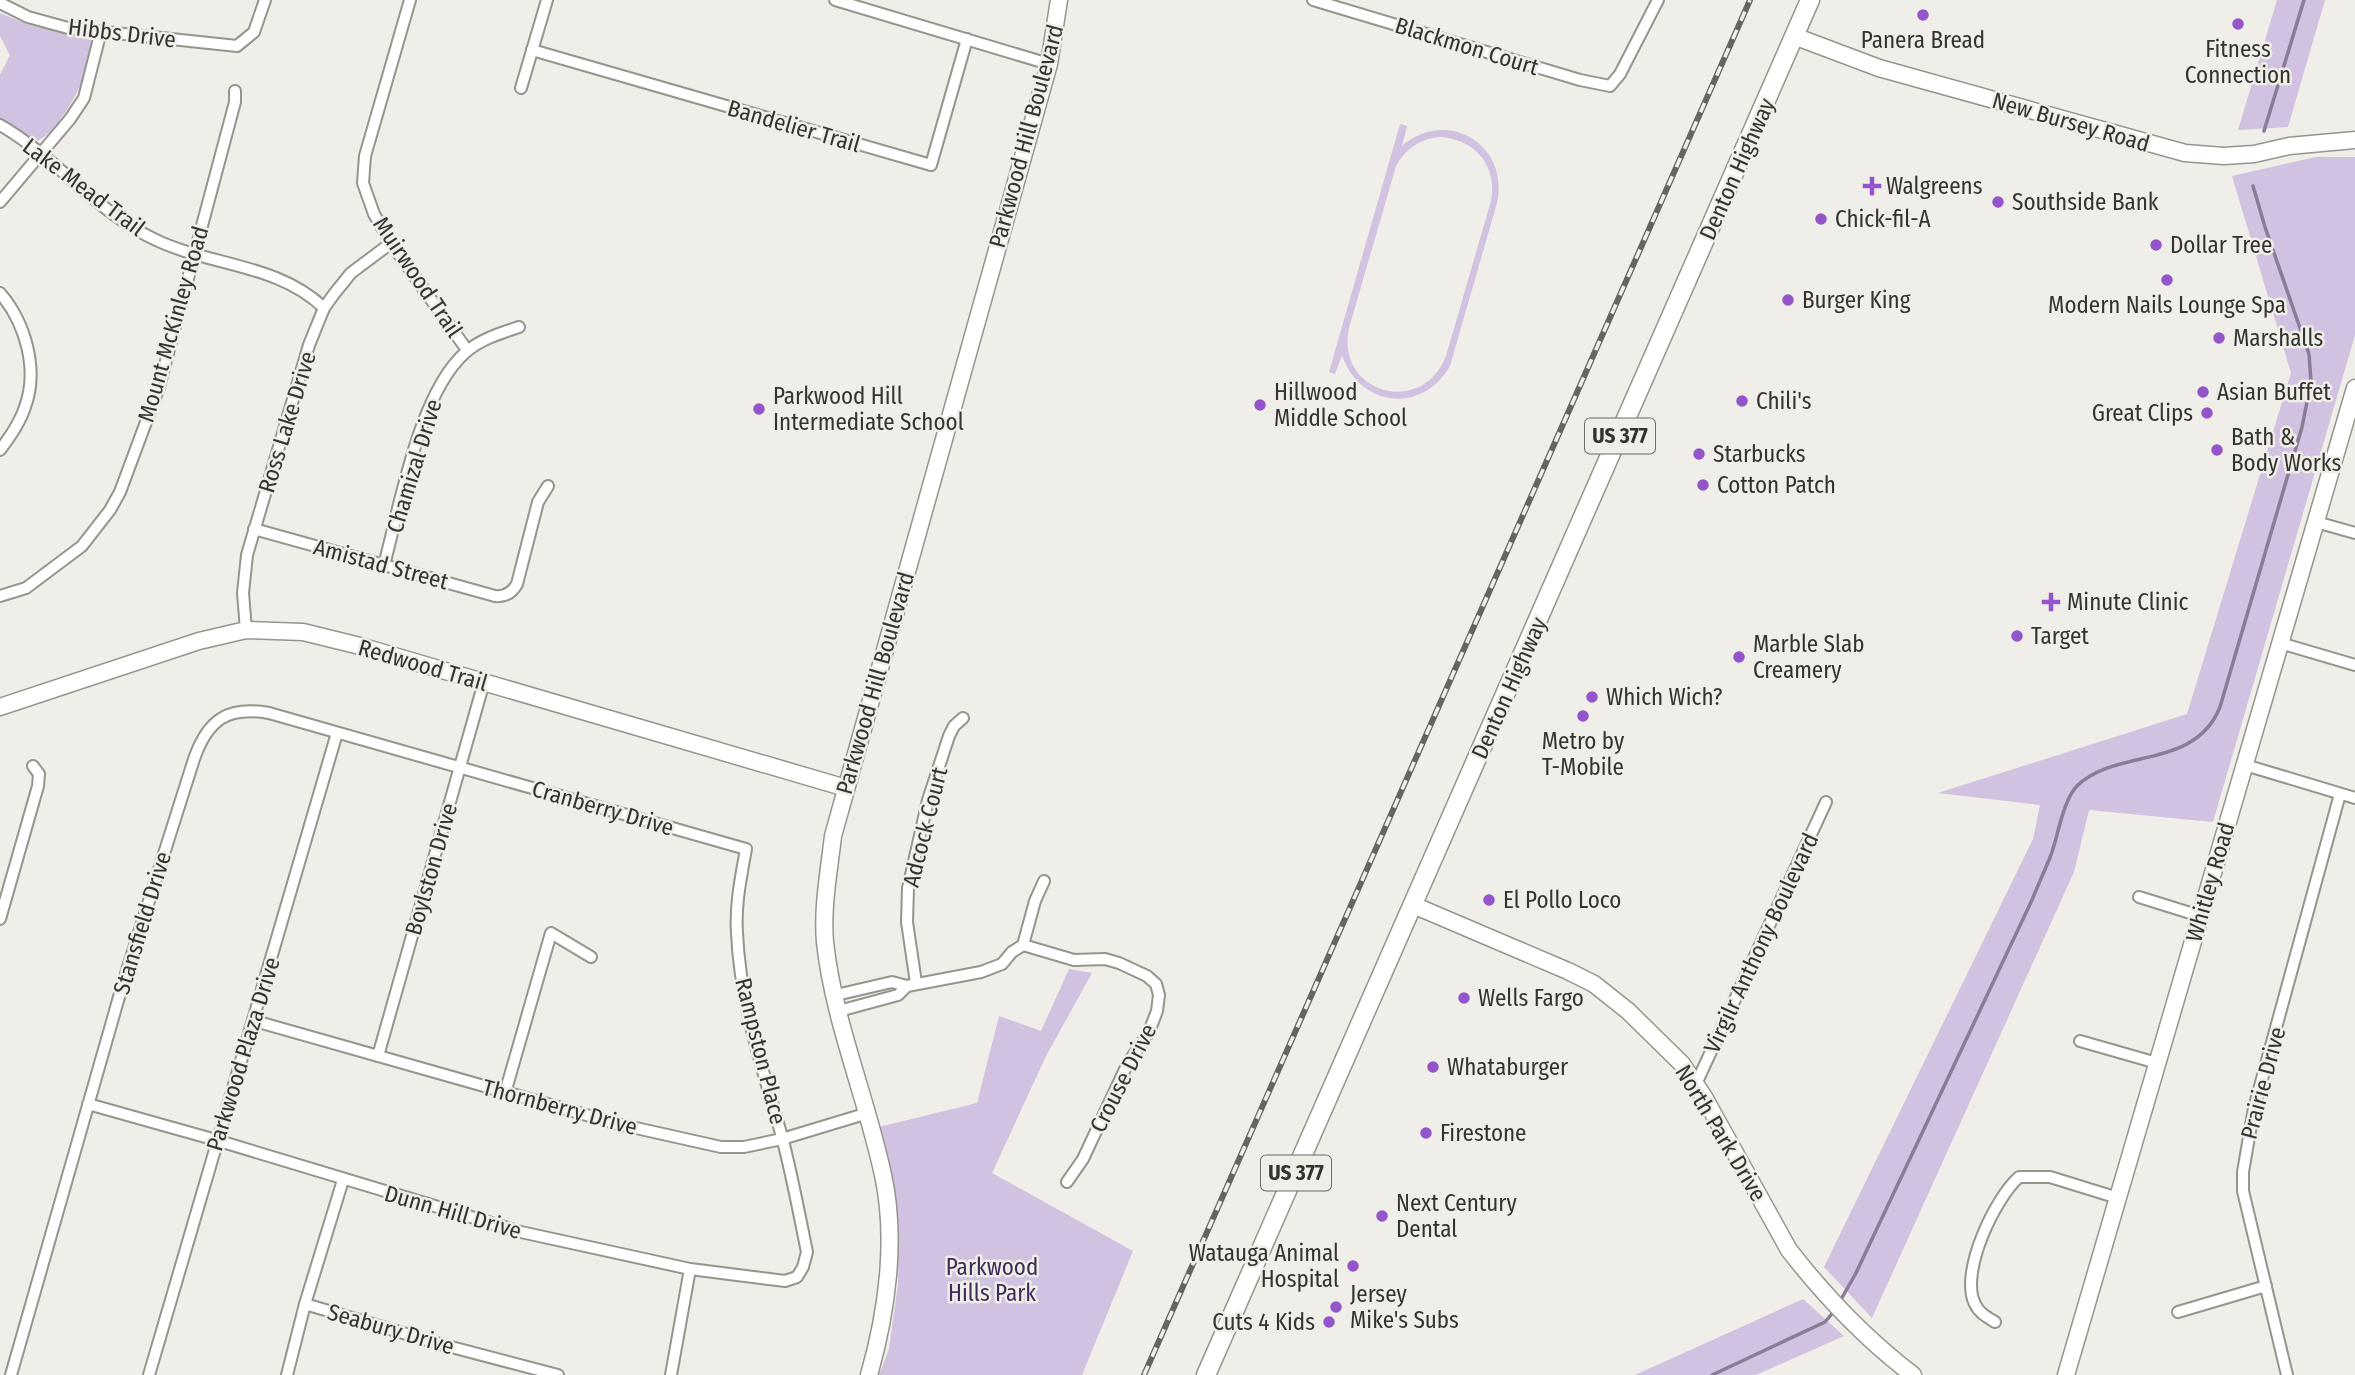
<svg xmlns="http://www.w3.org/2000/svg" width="2355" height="1375" font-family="'Fira Sans Condensed',sans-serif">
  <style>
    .green { fill: #d0c2e0; fill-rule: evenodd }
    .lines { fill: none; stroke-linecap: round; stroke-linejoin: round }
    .stream { stroke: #897c96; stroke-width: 3.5 }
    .street-casing { stroke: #95948f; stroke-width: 14 }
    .secondary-casing { stroke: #95948f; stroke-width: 19 }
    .primary-casing { stroke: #95948f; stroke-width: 21 }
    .street { stroke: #fff; stroke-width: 10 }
    .secondary { stroke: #fff; stroke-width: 16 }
    .primary { stroke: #fff; stroke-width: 18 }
    .rail-casing { stroke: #646460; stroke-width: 6 }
    .rail { stroke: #efeee8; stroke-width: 3.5; stroke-dasharray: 10; stroke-linecap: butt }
    .poi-dot { fill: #9454ca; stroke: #efeee8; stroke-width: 2.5 }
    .labels { text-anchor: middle; stroke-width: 5; stroke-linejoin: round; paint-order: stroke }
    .shield { fill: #efeee8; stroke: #6b6b67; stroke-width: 2 }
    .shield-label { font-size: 21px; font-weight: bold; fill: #333330 }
    .street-label { font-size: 23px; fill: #333330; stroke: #efeee8 }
    .poi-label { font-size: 23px; fill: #333330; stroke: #efeee8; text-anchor: start }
    .park-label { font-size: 23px; fill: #432959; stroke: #efeee8 }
  </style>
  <rect width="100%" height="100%" fill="#efeee8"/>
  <g class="green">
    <polygon points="2277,0 2325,0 2288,127 2238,130"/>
    <path d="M0,13L29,25L90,38L92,43C89,55 86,68 82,81C76,97 52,138 36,141L0,118V75L10,55L0,36Z"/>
    <path d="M1400,124L1407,126L1402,146C1447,107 1510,145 1497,203L1450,366C1422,415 1359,407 1342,355L1335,374L1329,372ZM1440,137C1475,139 1498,166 1491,201L1446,356C1422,418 1335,393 1349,328L1396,166C1406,148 1420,139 1440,137Z"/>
    <polygon points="2316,157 2355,157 2355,335 2213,822 2089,810 2074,872 1872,1318 1824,1267 2033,839 2040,805 1938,793 2187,714 2291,373 2232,176"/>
    <polygon points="1069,969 1092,973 1046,1056 992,1173 1133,1251 1082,1375 879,1375 889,1349 898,1284 895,1202 879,1127 977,1103 999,1016 1041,1031"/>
    <polygon points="1803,1299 1844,1336 1756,1375 1635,1375"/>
  </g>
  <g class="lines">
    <g class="stream">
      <polyline points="2264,131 2304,0"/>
      <path d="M1839,1303L1856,1273L2032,900C2038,885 2045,870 2051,855C2058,836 2063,799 2078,785C2117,748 2195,770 2220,707L2302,427L2311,382L2309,354L2265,227L2253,186"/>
      <polyline points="1712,1375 1825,1322 1835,1310"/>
    </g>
    <g class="street-casing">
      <g id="street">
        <polyline points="410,0 365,156 363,183 374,214 391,243 467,350"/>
        <polyline points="835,0 1049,64"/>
        <polyline points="1313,0 1580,80 1610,86 1620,74 1658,0"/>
        <polyline points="0,3 28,17 68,28 237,46 254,32 265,0"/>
        <polyline points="532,50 931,165 967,39"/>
        <polyline points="521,88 547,0"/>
        <path d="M0,125C56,157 97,213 156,240C211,266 279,264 324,308"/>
        <polyline points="0,202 70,119 84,98 101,31"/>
        <path d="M0,293C25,322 39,369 25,407C20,423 10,437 0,450"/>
        <polyline points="2316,522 2355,533"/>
        <path d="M254,529L495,596C505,597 512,593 517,584L538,502L548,486"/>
        <path d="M384,565C400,506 419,392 466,352C481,339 501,333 519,327"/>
        <polyline points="0,596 26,588 82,546 110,510 120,492 159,387 235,102 235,91"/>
        <polyline points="246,630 243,593 247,555 309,345 324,308 334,294 351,273 391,243"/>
        <polyline points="2280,643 2355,665"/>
        <polyline points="2245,765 2355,798"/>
        <polyline points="2139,897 2200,916"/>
        <polyline points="0,919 38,786 39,774 33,766"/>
        <polyline points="1023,945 1074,960 1105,959 1119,963 1147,976 1156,984 1159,995 1157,1011 1149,1032 1127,1065 1083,1159 1067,1182"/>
        <polyline points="916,983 907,922 908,888 928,800 949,736 954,726 963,718"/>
        <polyline points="836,995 892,982 907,986 981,972 1002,964 1012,952 1023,945 1035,901 1044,881"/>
        <polyline points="839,1011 898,995 907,986"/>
        <polyline points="255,1021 618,1124 721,1147 744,1147 782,1139 868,1113"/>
        <polyline points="2080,1041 2157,1063"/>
        <polyline points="378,1056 484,682"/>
        <polyline points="1696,1084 1826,802"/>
        <polyline points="505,1093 551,933 591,957"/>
        <polyline points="305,1304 440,1344 558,1375"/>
        <polyline points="2178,1312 2266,1286"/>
        <path d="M1995,1322C1987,1317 1979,1313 1975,1304C1959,1273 1995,1198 2019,1177H2050L2118,1198"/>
        <path d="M11,1375L123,983L194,759C208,719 228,706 269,713L746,849C741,877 735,905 737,933C740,1004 763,1069 782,1137C792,1175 799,1213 807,1252L803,1267L797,1277L785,1281L690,1269L521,1232L216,1140L88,1104"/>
        <path d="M149,1375C210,1160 276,947 337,733"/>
        <polyline points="287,1375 305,1304 343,1180"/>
        <polyline points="671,1375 690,1269"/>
        <polyline points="2287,1375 2243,1191 2243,1172 2254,1108 2340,794"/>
      </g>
    </g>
    <g class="secondary-casing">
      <g id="secondary">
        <polyline points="1794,36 1879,68 2185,153 2224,156 2254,154 2289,146 2355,140"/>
        <polyline points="0,707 199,641 246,630 303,632 360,646 846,788"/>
        <path d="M1413,905L1568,971L1594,984L1628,1011L1682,1064L1704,1097L1789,1250C1824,1295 1867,1340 1913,1375"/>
        <path d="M869,1375C887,1312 897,1239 883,1175C867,1099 833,1019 825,942C822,908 829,871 833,836L1049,64L1059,0"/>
        <polyline points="2066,1375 2355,388"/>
      </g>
    </g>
    <g class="primary-casing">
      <polyline id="primary" points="1206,1375 1810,0"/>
    </g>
    <use href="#street" class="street"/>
    <use href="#secondary" class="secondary"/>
    <use href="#primary" class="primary"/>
    <g class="rail-casing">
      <polyline id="rail" points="1144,1375 1750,0"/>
    </g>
    <use href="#rail" class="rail"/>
  </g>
  <g class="poi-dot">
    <circle cx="1923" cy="15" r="7"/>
    <circle cx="2238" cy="24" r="7"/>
    <path d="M1868.5 175.5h7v7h7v7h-7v7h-7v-7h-7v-7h7z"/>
    <circle cx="1998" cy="202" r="7"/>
    <circle cx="1821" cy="219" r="7"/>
    <circle cx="2156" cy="245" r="7"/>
    <circle cx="2167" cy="280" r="7"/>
    <circle cx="1788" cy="300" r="7"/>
    <circle cx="2219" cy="338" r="7"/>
    <circle cx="2203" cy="392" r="7"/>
    <circle cx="1742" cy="401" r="7"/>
    <circle cx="1260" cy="405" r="7"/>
    <circle cx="759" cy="409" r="7"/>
    <circle cx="2207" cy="413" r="7"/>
    <circle cx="2217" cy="450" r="7"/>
    <circle cx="1699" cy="454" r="7"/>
    <circle cx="1703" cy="485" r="7"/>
    <path d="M2047.5 591.5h7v7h7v7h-7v7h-7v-7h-7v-7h7z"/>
    <circle cx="2017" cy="636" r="7"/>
    <circle cx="1739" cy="657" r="7"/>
    <circle cx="1592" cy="697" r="7"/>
    <circle cx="1583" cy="716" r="7"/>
    <circle cx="1489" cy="900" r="7"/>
    <circle cx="1464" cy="998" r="7"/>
    <circle cx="1433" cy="1067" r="7"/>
    <circle cx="1426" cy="1133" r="7"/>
    <circle cx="1382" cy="1216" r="7"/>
    <circle cx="1353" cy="1266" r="7"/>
    <circle cx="1336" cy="1307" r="7"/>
    <circle cx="1329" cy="1322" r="7"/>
  </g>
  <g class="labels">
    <g class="shield">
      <rect x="1585" y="418.5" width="70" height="35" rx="5"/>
      <rect x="1261" y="1155.5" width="70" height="35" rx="5"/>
    </g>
    <g class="shield-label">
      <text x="1620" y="443">US 377</text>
      <text x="1296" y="1180">US 377</text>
    </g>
    <g class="street-label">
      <text transform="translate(122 33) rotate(7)" y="8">Hibbs Drive</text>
      <text transform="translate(1467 46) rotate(17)" y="8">Blackmon Court</text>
      <text transform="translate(2071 122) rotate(16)" y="8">New Bursey Road</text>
      <text transform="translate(794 126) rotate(16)" y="8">Bandelier Trail</text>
      <text transform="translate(1026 136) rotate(-75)" y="8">Parkwood Hill Boulevard</text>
      <text transform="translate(1737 169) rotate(-66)" y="8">Denton Highway</text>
      <text transform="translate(84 187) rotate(37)" y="8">Lake Mead Trail</text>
      <text transform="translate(418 277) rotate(56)" y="8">Muirwood Trail</text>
      <text transform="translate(173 324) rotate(-74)" y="8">Mount McKinley Road</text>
      <text transform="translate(287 422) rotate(-73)" y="8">Ross Lake Drive</text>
      <text transform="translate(414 466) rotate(-73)" y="8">Chamizal Drive</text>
      <text transform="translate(381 564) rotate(15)" y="8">Amistad Street</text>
      <text transform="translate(423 665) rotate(16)" y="8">Redwood Trail</text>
      <text transform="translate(875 683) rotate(-74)" y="8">Parkwood Hill Boulevard</text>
      <text transform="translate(1509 688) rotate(-66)" y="8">Denton Highway</text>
      <text transform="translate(603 808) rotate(16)" y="8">Cranberry Drive</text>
      <text transform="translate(925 827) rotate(-76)" y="8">Adcock Court</text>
      <text transform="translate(431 869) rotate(-74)" y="8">Boylston Drive</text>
      <text transform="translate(2210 882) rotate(-74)" y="8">Whitley Road</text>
      <text transform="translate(142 923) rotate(-73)" y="8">Stansfield Drive</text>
      <text transform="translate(1761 943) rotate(-65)" y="8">Virgilr Anthony Boulevard</text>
      <text transform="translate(761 1051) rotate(76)" y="8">Rampston Place</text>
      <text transform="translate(243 1054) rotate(-73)" y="8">Parkwood Plaza Drive</text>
      <text transform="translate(1123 1078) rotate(-63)" y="8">Crouse Drive</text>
      <text transform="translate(2263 1083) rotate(-75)" y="8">Prairie Drive</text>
      <text transform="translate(560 1107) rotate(15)" y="8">Thornberry Drive</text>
      <text transform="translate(1721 1133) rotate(59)" y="8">North Park Drive</text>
      <text transform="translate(453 1212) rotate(16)" y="8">Dunn Hill Drive</text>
      <text transform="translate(391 1329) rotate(16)" y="8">Seabury Drive</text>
    </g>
    <g class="poi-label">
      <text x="1923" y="48" text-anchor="middle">Panera Bread</text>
      <text x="2238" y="57" text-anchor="middle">Fitness<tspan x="2238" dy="26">Connection</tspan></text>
      <text x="1886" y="194">Walgreens</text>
      <text x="2012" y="210">Southside Bank</text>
      <text x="1835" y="227">Chick-fil-A</text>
      <text x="2170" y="253">Dollar Tree</text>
      <text x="1802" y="308">Burger King</text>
      <text x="2167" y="313" text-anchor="middle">Modern Nails Lounge Spa</text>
      <text x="2233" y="346">Marshalls</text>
      <text x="1274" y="400">Hillwood<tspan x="1274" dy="26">Middle School</tspan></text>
      <text x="2217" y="400">Asian Buffet</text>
      <text x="773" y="404">Parkwood Hill<tspan x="773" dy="26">Intermediate School</tspan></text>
      <text x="1756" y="409">Chili's</text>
      <text x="2193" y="421" text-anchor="end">Great Clips</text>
      <text x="2231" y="445">Bath &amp;<tspan x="2231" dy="26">Body Works</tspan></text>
      <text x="1713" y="462">Starbucks</text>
      <text x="1717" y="493">Cotton Patch</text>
      <text x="2067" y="610">Minute Clinic</text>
      <text x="2031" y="644">Target</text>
      <text x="1753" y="652">Marble Slab<tspan x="1753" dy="26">Creamery</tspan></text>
      <text x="1606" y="705">Which Wich?</text>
      <text x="1583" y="749" text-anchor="middle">Metro by<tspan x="1583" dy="26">T-Mobile</tspan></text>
      <text x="1503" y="908">El Pollo Loco</text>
      <text x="1478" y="1006">Wells Fargo</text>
      <text x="1447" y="1075">Whataburger</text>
      <text x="1440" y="1141">Firestone</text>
      <text x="1396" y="1211">Next Century<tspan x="1396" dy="26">Dental</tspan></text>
      <text x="1339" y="1261" text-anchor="end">Watauga Animal<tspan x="1339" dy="26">Hospital</tspan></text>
      <text x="1350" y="1302">Jersey<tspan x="1350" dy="26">Mike's Subs</tspan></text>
      <text x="1315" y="1330" text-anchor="end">Cuts 4 Kids</text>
    </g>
    <g class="park-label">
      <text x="992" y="1275">Parkwood<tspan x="992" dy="26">Hills Park</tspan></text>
    </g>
  </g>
</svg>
